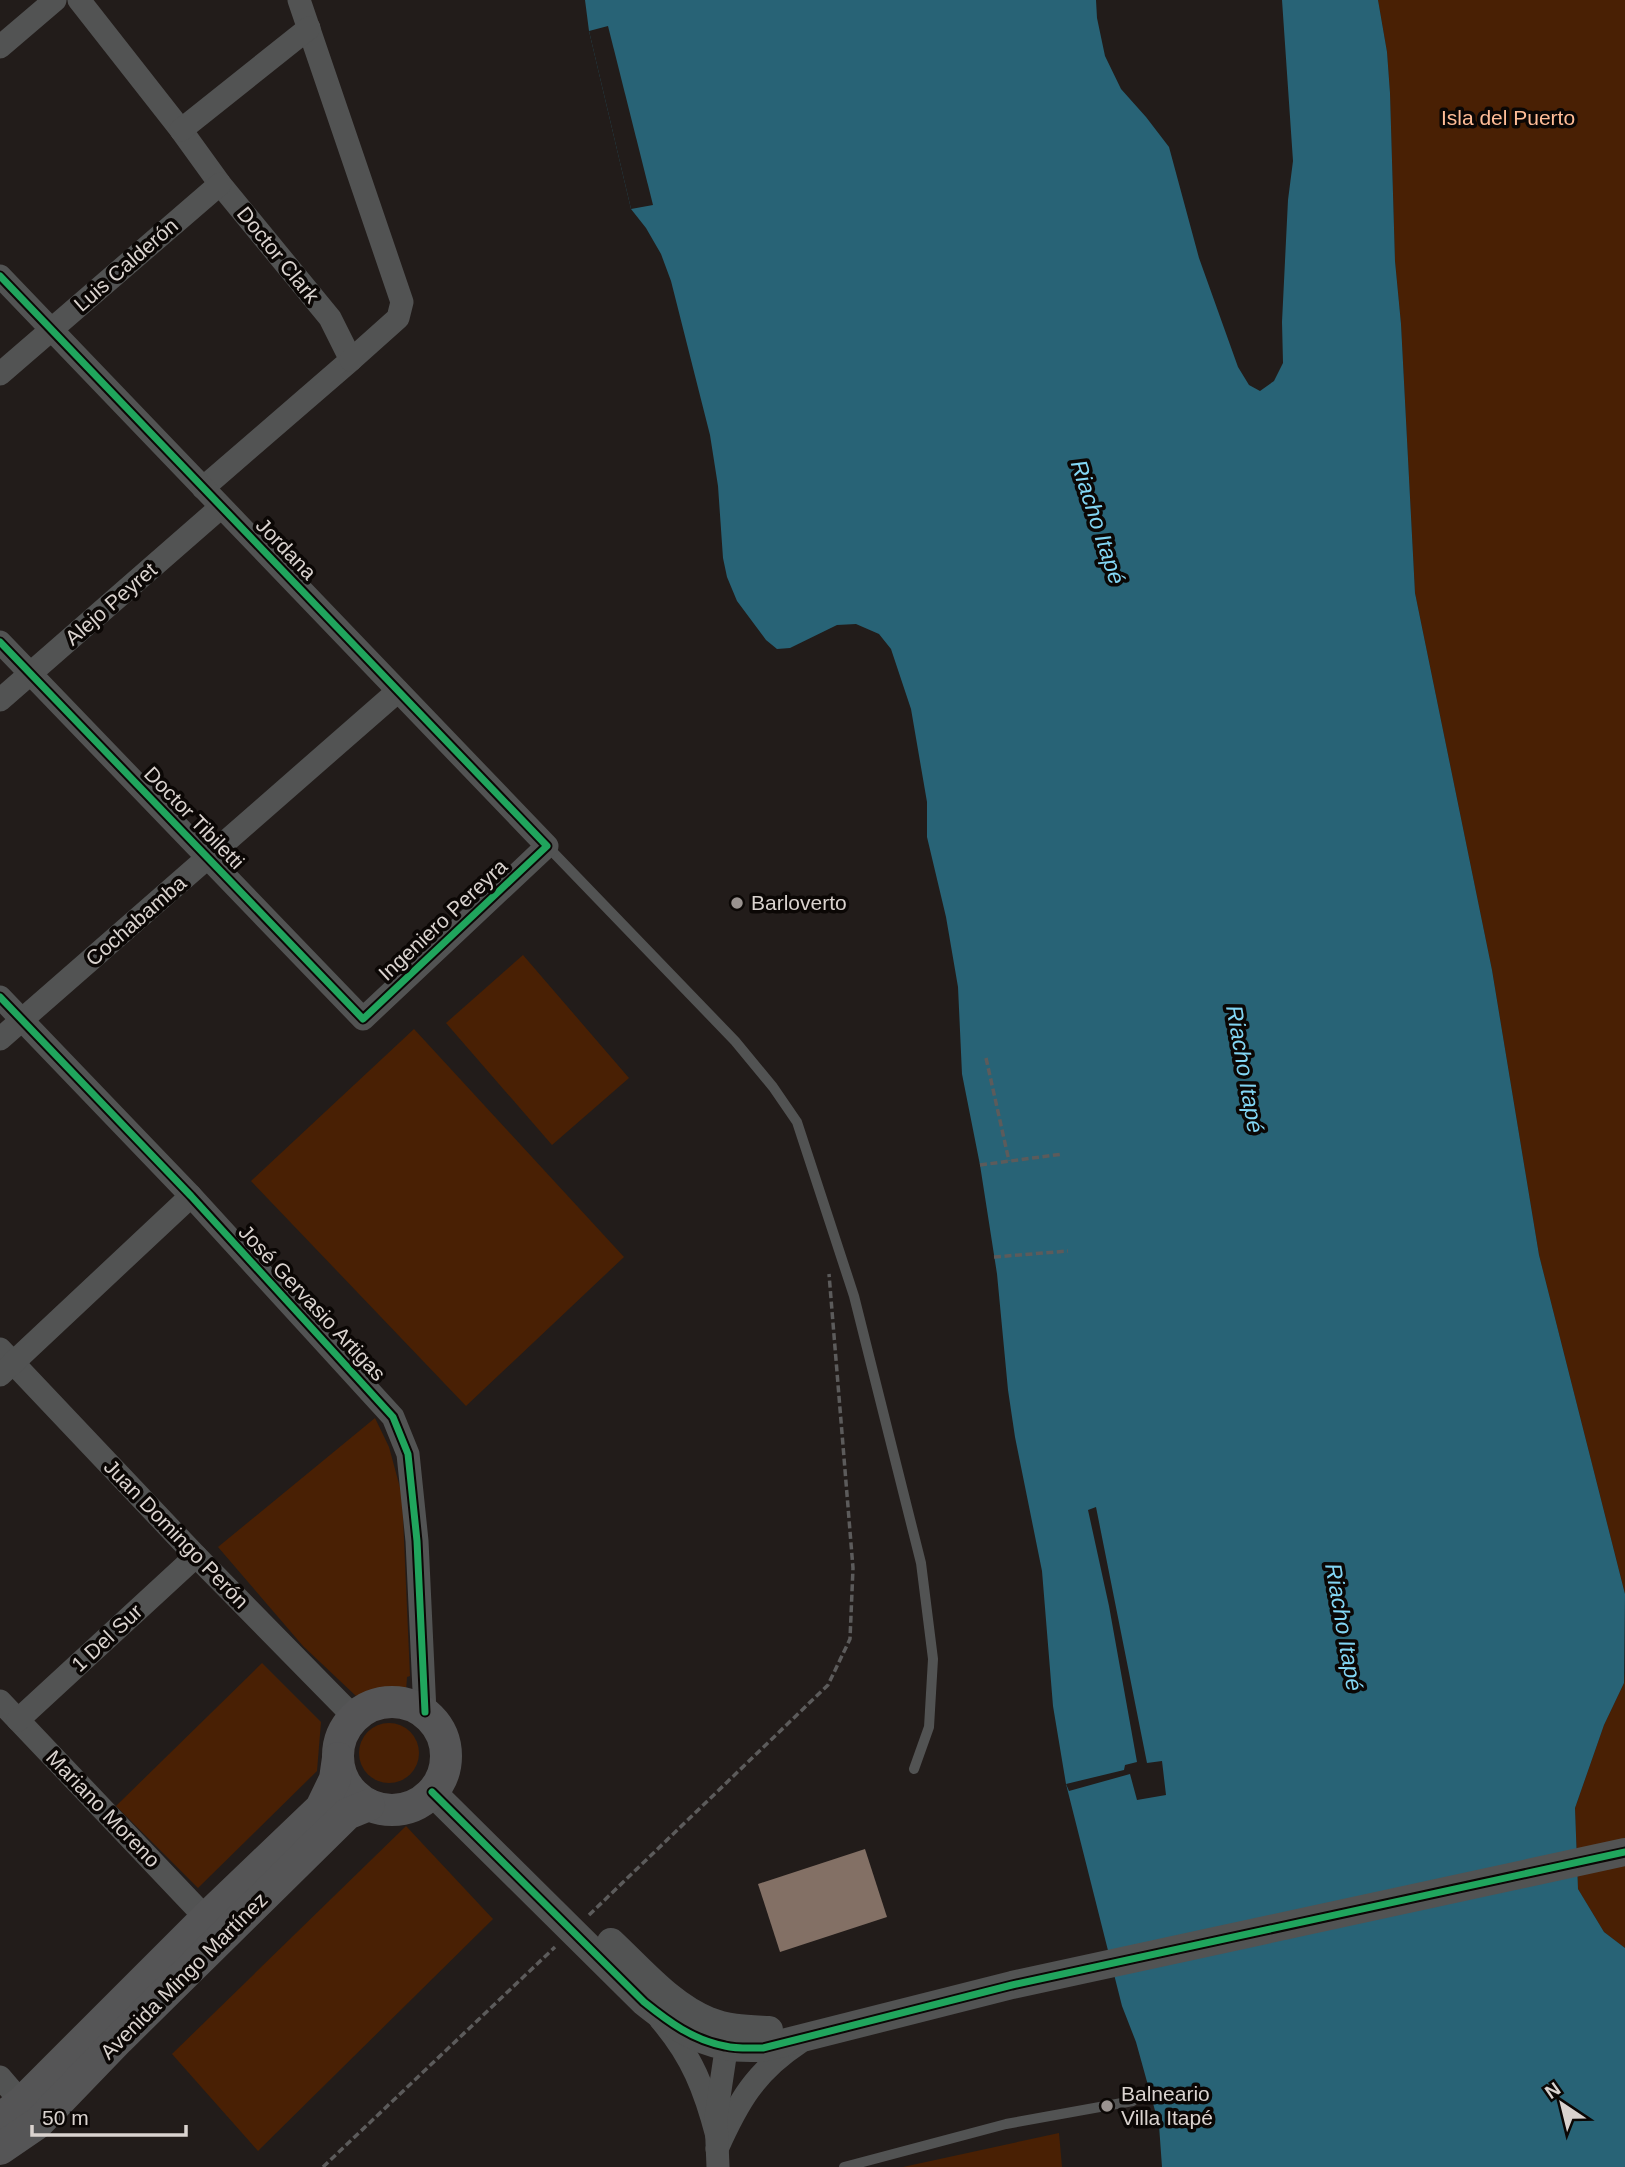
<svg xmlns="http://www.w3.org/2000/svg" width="1625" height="2167" font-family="Arial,sans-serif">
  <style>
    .green { fill: #492004 }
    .water { fill: #286376 }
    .pier { fill: #221c1a }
    .building { fill: #837065 }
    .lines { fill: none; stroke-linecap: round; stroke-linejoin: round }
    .path { stroke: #5c5b5b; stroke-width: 3.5; stroke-dasharray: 7 3.5; stroke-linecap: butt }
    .service { stroke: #525353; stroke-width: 10 }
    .minor { stroke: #525353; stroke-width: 23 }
    .tertiary { stroke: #525353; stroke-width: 28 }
    .secondary { stroke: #555556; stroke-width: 32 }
    .cycleway-casing { stroke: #0b0705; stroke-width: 11 }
    .cycleway { stroke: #20a55d; stroke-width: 7 }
    .poi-dot { fill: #9a9390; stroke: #0b0705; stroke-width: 2.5 }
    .labels { text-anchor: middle; stroke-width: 7; stroke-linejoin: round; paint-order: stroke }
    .park-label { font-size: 21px; fill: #ffbd97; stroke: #0b0705 }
    .street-label { font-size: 21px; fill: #dad3cf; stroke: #0b0705 }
    .poi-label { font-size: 21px; fill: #dad3cf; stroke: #0b0705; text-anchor: start }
    .water-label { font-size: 23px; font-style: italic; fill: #83d6f4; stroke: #0b0705 }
  </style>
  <rect width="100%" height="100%" fill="#221c1a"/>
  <g class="green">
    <polygon points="1378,0 1625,0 1625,1594 1539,1255 1492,970 1415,593 1401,324 1395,261 1390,93 1387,52"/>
    <polygon points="523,955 629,1078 552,1145 446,1023"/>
    <polygon points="414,1029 624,1257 466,1406 251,1181"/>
    <polygon points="375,1418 389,1447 402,1495 410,1676 407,1677 406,1691 379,1688 356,1696 303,1646 218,1547"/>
    <polygon points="262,1663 321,1722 317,1771 198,1888 116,1806"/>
    <polygon points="1625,1672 1625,1948 1604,1932 1578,1889 1575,1808 1604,1725 1624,1683"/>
    <circle cx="389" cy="1753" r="30"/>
    <polygon points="406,1826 493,1919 258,2151 172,2054"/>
    <polygon points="1059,2133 1062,2167 903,2167"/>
  </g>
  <polygon class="water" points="585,0 1096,0 1097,18 1105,56 1121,89 1146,117 1169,147 1199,258 1238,367 1249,385 1260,391 1274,381 1283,363 1282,322 1288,200 1293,161 1282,0 1378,0 1387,52 1390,93 1395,261 1401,324 1415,593 1492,970 1539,1255 1625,1594 1624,1683 1604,1725 1575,1808 1578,1889 1604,1932 1625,1948 1625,2167 1162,2167 1159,2125 1136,2042 1122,2006 1066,1784 1053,1706 1042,1571 1015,1437 1008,1390 997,1274 980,1165 962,1074 958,987 946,917 927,837 927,802 911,709 891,649 879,634 856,624 837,625 790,648 777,649 766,640 737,601 727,577 723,558 718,486 710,435 671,281 661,254 646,228 631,209 589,31"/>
  <g class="pier">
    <polygon points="608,26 653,205 631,209 589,31"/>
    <polygon points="1096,1507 1147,1763 1162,1761 1166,1795 1137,1800 1130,1774 1069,1791 1066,1784 1124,1770 1125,1765 1137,1762 1109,1606 1088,1510"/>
  </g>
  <polygon class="building" points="865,1849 887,1917 780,1952 758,1884"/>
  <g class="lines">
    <g class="path">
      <polyline points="986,1058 1009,1161"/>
      <polyline points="980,1165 1063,1154"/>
      <polyline points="994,1257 1068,1251"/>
      <polyline points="589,1915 828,1685 850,1639 853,1568 829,1274"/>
      <polyline points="323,2167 555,1947"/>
    </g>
    <g class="service">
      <polyline points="547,846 735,1041 773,1087 797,1122 854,1296 921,1563 933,1659 929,1727 914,1769"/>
      <polyline points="844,2167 1006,2124 1133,2101"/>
    </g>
    <g class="minor">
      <polyline points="79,0 181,130 220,184 330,318 351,360 203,488"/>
      <polyline points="299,0 402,302 398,318 351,360"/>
      <polyline points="0,47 55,0"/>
      <polyline points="181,130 309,28"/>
      <polyline points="0,276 547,846 363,1019 0,642"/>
      <polyline points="0,374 220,184"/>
      <polyline points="0,700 221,507"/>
      <polyline points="0,997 191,1196 393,1417 408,1454 417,1541 425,1712"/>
      <polyline points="0,1039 398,691"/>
      <polyline points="0,1349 196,1556 354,1717"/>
      <polyline points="0,1375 191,1196"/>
      <polyline points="0,1701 206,1918"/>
      <polyline points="18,1720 196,1556"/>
      <path d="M660,2019C692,2056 705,2090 717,2136"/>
      <polyline points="0,2077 30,2112"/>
      <path d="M717,2149C738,2102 755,2072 799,2043"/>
      <polyline points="718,2167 716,2117 729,2030"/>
    </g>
    <g class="tertiary">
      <path d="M432,1792L644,2002C669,2022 693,2040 725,2046C737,2049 751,2048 763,2048L1012,1985L1625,1852"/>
      <path d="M611,1942C641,1970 671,2006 709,2021C728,2029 749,2029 769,2030"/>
    </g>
    <g class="secondary">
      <circle cx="392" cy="1756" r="54"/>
      <polyline points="0,2119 23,2101 206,1918 321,1808 335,1779 338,1758"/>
      <polyline points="0,2149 38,2123 119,2039 347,1814 369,1805"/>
    </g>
    <g class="cycleway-casing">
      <g id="cycleway">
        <polyline points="0,276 547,846 363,1019 0,642"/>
        <polyline points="0,997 191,1196 393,1417 408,1454 417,1541 425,1712"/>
        <path d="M432,1792L644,2002C669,2022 693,2040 725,2046C737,2049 751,2048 763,2048L1012,1985L1625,1852"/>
      </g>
    </g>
    <use href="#cycleway" class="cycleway"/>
  </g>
  <g class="poi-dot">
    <circle cx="737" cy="903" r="7"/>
    <circle cx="1107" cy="2106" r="7"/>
  </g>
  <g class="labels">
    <g class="park-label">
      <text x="1508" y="125">Isla del Puerto</text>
    </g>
    <g class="street-label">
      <text transform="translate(278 255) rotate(51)" y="7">Doctor Clark</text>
      <text transform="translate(126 265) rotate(-41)" y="7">Luis Calderón</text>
      <text transform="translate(286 549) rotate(46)" y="7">Jordana</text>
      <text transform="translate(111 604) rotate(-41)" y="7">Alejo Peyret</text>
      <text transform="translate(194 818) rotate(46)" y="7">Doctor Tibiletti</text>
      <text transform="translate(443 920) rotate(-43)" y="7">Ingeniero Pereyra</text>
      <text transform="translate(136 921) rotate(-41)" y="7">Cochabamba</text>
      <text transform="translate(312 1303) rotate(47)" y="7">José Gervasio Artigas</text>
      <text transform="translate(176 1534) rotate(46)" y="7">Juan Domingo Perón</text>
      <text transform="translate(107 1638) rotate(-43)" y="7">1 Del Sur</text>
      <text transform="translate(103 1809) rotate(46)" y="7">Mariano Moreno</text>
      <text transform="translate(184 1976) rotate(-45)" y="7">Avenida Mingo Martínez</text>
    </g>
    <g class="poi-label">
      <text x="751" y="910">Barloverto</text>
      <text x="1121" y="2101">Balneario<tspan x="1121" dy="24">Villa Itapé</tspan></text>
    </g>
    <g class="water-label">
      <text transform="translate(1098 522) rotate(72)" y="8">Riacho Itapé</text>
      <text transform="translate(1245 1069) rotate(80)" y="8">Riacho Itapé</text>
      <text transform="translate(1344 1627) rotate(80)" y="8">Riacho Itapé</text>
    </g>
  </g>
  <g transform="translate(1562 2104) rotate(325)" stroke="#0b0705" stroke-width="5" paint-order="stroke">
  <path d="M0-5L12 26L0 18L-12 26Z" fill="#dad3cf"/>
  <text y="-10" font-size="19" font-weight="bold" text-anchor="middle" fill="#dad3cf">N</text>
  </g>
  <path d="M32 2125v10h154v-10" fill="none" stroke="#dad3cf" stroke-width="3.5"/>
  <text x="42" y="2125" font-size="21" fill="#dad3cf" stroke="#0b0705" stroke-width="5" paint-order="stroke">50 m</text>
</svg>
